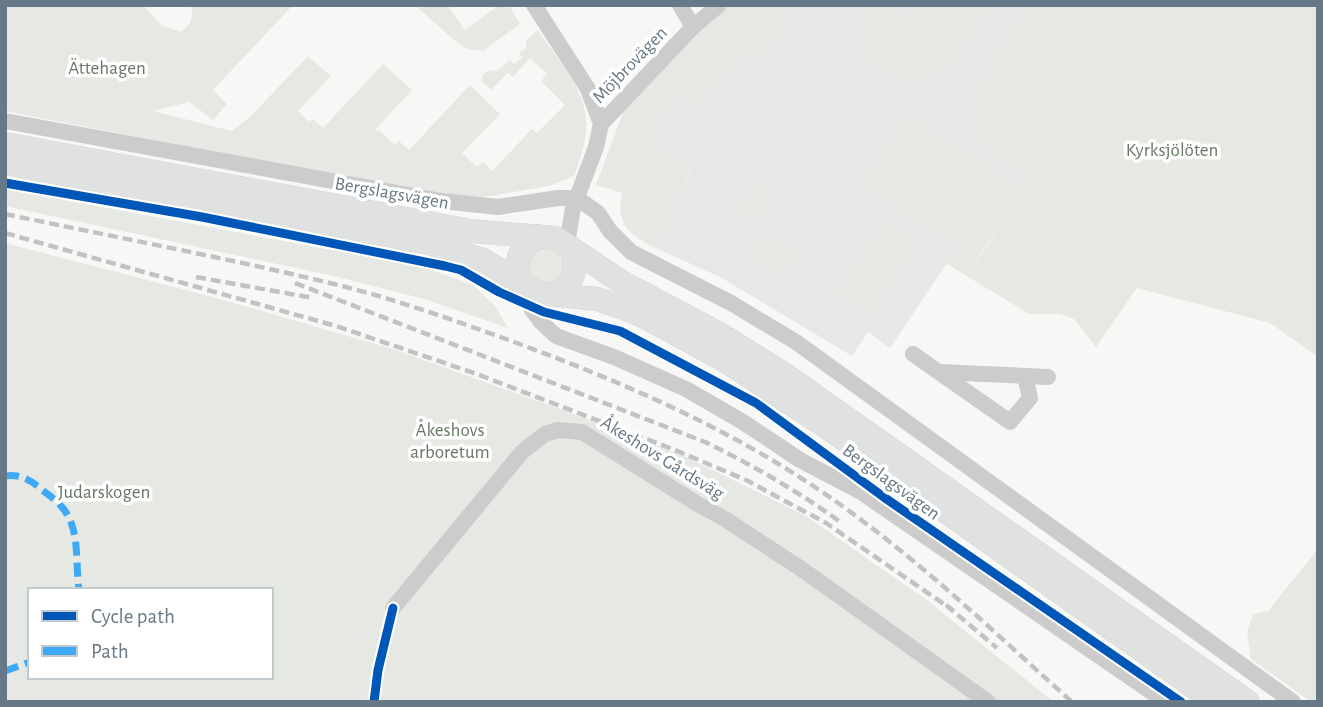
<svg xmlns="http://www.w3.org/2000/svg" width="1323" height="707" font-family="'Alegreya Sans',sans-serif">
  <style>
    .built { fill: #e6e7e7 }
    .green { fill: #e6e9e3; fill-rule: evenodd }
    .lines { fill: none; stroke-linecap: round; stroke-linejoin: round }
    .secondary-casing { stroke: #d4d5d6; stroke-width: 24 }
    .minor { stroke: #cccccd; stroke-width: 16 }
    .secondary { stroke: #e0e1e1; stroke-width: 23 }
    .rail { stroke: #c1c2c4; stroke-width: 4.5; stroke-dasharray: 10 5; stroke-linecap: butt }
    .quiet { stroke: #3fa9f5; stroke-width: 7; stroke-dasharray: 14 7; stroke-linecap: butt }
    .cycleway-casing { stroke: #fff; stroke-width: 13 }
    .cycleway { stroke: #0057b8; stroke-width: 9 }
    .labels { text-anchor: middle; stroke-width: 7; stroke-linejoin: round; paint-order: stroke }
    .street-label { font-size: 19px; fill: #677986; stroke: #fff }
    .park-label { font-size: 19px; fill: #667862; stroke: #fff }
  </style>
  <rect width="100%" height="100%" fill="#f7f7f6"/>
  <polygon class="built" points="746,5 1024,5 970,98 982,148 1031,183 974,263 955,251 890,348 868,332 852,356 722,278 658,249 693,164 648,142 671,95 703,108"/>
  <g class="green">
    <path d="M5,5H143L161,25L181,32C191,24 194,18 191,5H293L213,90L227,104L213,120L189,102L153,111L232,131L251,116L308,56L331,76L298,111L309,122L313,119L323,128L383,64L412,90L374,131H380L395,145L399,141L409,150L470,85L500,114L462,153L477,167L483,162L492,171L532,129L537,133L565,105L541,81L547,74L530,58L513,77L508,73L491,90L481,81L483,74L491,70L497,71L510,60L514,64L522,58L519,53L526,48V40L538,30C576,87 603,105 574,176L549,186L473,199L220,153L5,111Z"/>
    <polygon points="415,5 447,5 465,30 499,5 509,5 520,24 483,51 467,49 455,41"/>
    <path d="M727,5H794L770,56L741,53L732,75L719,70L703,108L671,96L648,142L693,163L658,249C631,237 615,225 622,193L596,185L625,107Z"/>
    <path d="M866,5H890L912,18L920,5H991C979,24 969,49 951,64C926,85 902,80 875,66C869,62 862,58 859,52C850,37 859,19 866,5Z"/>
    <polygon points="1024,5 1318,5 1318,357 1270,323 1137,288 1096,347 1074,319 1060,314 1029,314 947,264 955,251 975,263 1031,183 982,148 970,98"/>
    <polygon points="906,112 1022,188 974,258 860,186"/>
    <polygon points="751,181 771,189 757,222 738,214"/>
    <polygon points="5,189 423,267 473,285 495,306 508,328 424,299 338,277 5,206"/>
    <polygon points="884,221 919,244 871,316 836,293"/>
    <polygon points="760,232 798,253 784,278 746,257"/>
    <path d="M5,243L220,299L396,350L588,419L688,458L806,516L928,601L1054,702H5ZM30,590H271V677H30Z"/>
    <polygon points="558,246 567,264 557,281 544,284 531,278 526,259 532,248"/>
    <polygon points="1318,549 1318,702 1311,702 1251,659 1247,632 1253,614 1268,611"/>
  </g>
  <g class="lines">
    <g class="secondary-casing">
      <g id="secondary">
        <polyline points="5,144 471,231 556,238 620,281 718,333 787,376 1248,702"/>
        <polyline points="5,163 428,243 483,260 538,293 597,299 621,307 643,316 724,360 828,428 1215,702"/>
        <path d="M520,281C513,260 520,248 538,236"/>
        <path d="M558,294C574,281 578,269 572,249"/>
      </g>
    </g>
    <g class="minor">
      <polyline points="534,5 588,89 601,124 596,147 573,208 567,244"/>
      <polyline points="680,5 693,27"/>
      <polyline points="5,121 442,201 498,207 558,198 577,198 598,213 610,231 631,252 731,303 796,342 1293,702"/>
      <polyline points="601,124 693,27 719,5"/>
      <polyline points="526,287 532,310 541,322 556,336 614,357 686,389 743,422 800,460 861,492 1166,702"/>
      <polyline points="913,354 1010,422 1030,398 1025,376"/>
      <polyline points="940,372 1048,377"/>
      <polyline points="393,608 522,452 545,434 558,430 582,432 696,503 725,519 803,570 988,702"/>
    </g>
    <use href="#secondary" class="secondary"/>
    <g class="rail">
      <path d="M5,214C119,238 233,259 346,287C400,301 453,320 506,339C609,377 712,420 804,480C902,543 986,625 1072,702"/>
      <polyline points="5,233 336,326 474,373 675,450 746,480 826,523 954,611"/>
      <polyline points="196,277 313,298"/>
      <path d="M295,283L705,442C752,465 796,490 839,521"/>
      <polyline points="946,605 997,648"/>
    </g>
    <g class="quiet">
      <path d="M5,476C19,474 29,479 40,488C47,494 55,499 61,506C81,527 75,563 79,590"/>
      <polyline points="5,671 30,662"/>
    </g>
    <g class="cycleway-casing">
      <g id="cycleway">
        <polyline points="5,183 202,217 445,266 461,270 499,292 544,312 620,331 756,403 885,498 1181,702"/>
        <polyline points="374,702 378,670 393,608"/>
      </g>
    </g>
    <use href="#cycleway" class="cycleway"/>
  </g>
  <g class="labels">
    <g class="street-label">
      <text transform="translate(629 64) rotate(-46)" y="7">Möjbrovägen</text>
      <text transform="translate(392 192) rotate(10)" y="7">Bergslagsvägen</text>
      <text transform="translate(663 457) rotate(32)" y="7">Åkeshovs Gårdsväg</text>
      <text transform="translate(892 481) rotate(36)" y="7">Bergslagsvägen</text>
    </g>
    <g class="park-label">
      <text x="107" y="74">Ättehagen</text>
      <text x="1172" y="156">Kyrksjölöten</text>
      <text x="450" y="436">Åkeshovs<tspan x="450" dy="22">arboretum</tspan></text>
      <text x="104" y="498">Judarskogen</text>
    </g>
  </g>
  <rect width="1323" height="707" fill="none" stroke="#677986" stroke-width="14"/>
  <rect x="28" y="588" width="245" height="91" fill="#ffffff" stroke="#c2c9cf" stroke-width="2"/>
  <rect x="42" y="611" width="35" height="10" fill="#0057b8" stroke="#c2c9cf" stroke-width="2"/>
  <text x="91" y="623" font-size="21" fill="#677986">Cycle path</text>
  <rect x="42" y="646" width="35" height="10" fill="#3fa9f5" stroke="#c2c9cf" stroke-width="2"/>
  <text x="91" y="658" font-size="21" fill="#677986">Path</text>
</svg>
